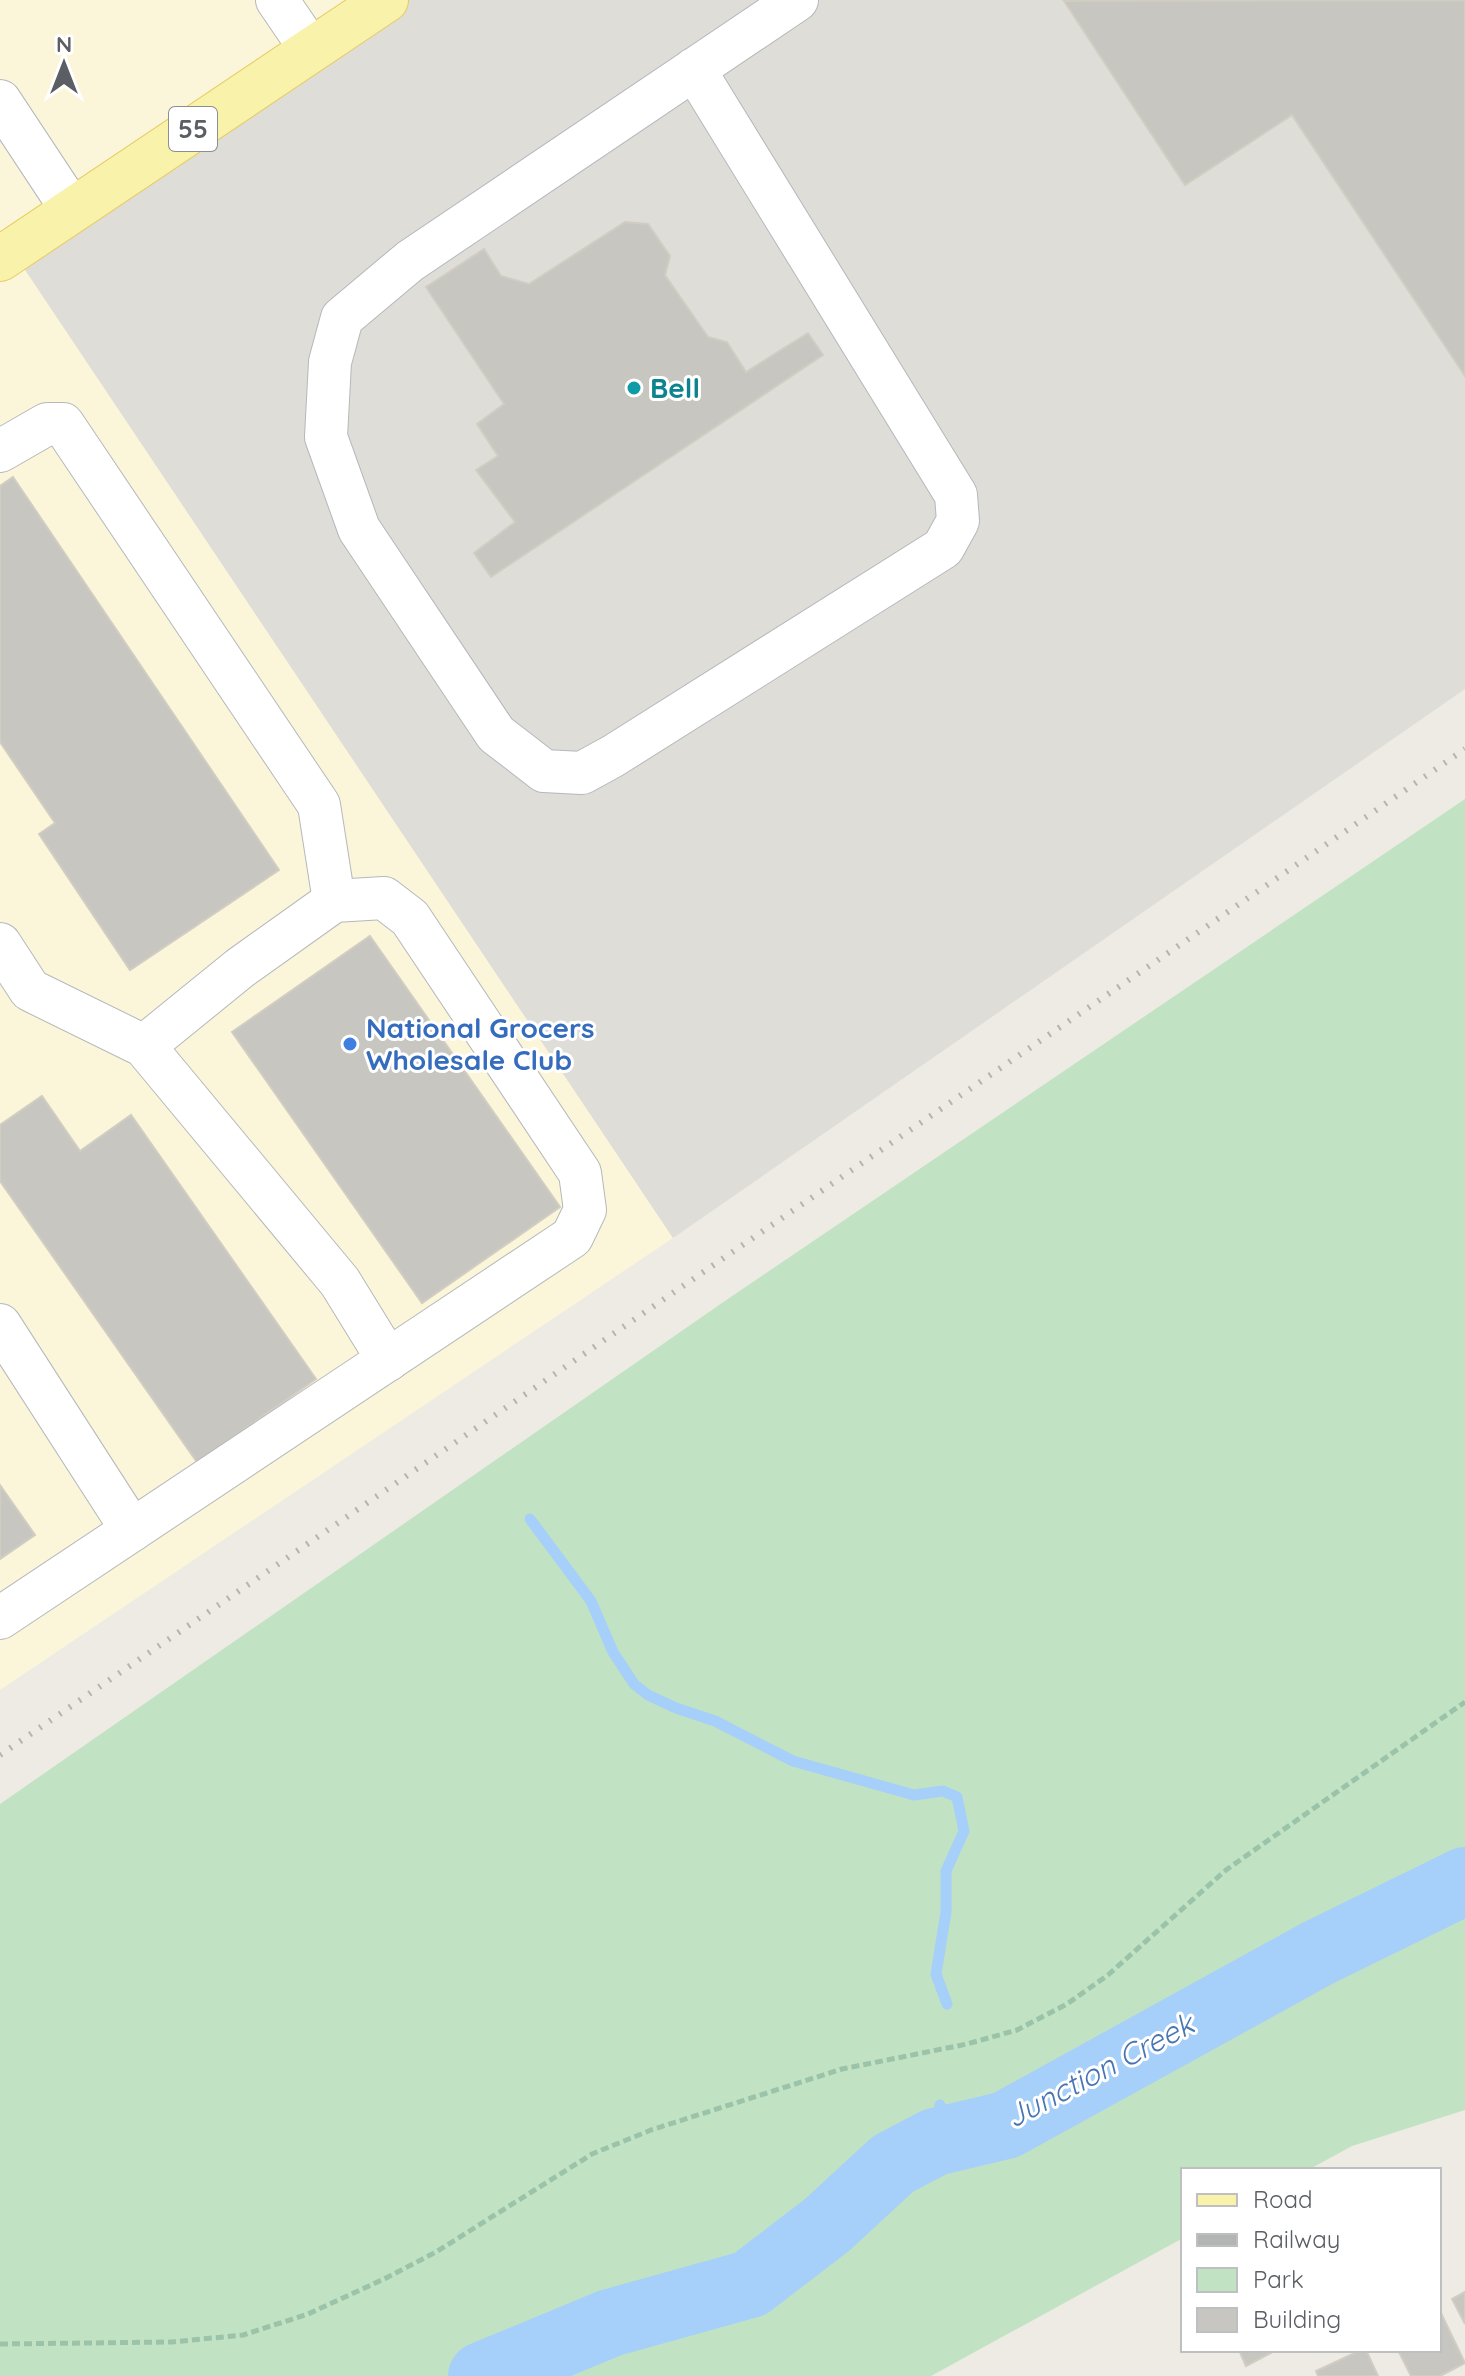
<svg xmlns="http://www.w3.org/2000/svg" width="1465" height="2376" font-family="Quicksand,sans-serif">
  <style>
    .commercial { fill: #fbf6d9 }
    .industrial { fill: #deddd7 }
    .green { fill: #c1e3c3 }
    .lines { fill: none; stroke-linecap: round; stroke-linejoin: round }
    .stream { stroke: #a6d0f9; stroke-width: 11 }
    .river { stroke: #a6d0f9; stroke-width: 68 }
    .building { fill: #c8c6c0; stroke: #d1cdc2; stroke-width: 2 }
    .minor-casing { stroke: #b5b8bc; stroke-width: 44 }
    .major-casing { stroke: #e8cb61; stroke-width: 46 }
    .path { stroke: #9bc3a9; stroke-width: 5; stroke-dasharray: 8 4; stroke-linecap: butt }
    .minor { stroke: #fff; stroke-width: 42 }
    .major { stroke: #f9f2ab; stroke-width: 44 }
    .rail { stroke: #b3b4b4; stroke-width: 6; stroke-dasharray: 2 10; stroke-linecap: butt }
    .culture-dot { fill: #0f9aa8; stroke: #fff; stroke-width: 3 }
    .shop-dot { fill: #3f7fe0; stroke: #fff; stroke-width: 3 }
    .labels { text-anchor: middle; stroke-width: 6; stroke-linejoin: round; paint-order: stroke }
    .shield { fill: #fff; stroke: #8c8e92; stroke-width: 2 }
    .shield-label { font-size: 26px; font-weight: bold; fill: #5b5e63 }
    .culture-label { font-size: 28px; font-weight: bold; fill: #0d838f; stroke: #fff; text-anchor: start }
    .shop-label { font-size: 28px; font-weight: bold; fill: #366cbe; stroke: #fff; text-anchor: start }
    .water-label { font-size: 30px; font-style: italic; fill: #4875b2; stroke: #fff }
  </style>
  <rect width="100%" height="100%" fill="#edebe3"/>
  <polygon class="commercial" points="0,0 382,0 12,249 673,1238 0,1690"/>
  <polygon class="industrial" points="382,0 1465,0 1465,689 673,1238 11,249"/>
  <polygon class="green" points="1465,799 1465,2110 1352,2146 1308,2170 1183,2170 1183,2238 931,2376 0,2376 0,1804 722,1303"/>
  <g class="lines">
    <g class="stream">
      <polyline points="530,1519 591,1601 613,1652 634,1684 648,1695 676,1708 715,1721 793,1761 914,1795 943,1791 957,1797 964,1831 946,1871 946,1912 936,1974 947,2004"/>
      <polyline points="935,2142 940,2105"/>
    </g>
    <polyline class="river" points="482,2376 610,2323 750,2284 827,2225 893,2164 935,2142 1006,2125 1318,1953 1465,1881"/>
  </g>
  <g class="building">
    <polygon points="1465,0 1465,376 1292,115 1185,185 1064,1"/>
    <polygon points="625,222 648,224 670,256 665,275 708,337 727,342 746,372 808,333 823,355 491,577 474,553 515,522 476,470 498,456 477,424 504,404 426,287 484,249 501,276 529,284"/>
    <polygon points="13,477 279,870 130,970 39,834 55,823 0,742 0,486"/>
    <polygon points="370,936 560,1207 422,1303 232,1032"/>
    <polygon points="42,1096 80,1151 131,1115 316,1379 197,1462 0,1181 0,1125"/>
    <polygon points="0,1485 35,1535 0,1559"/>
    <polygon points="1465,2292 1465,2324 1452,2299"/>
    <polygon points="1439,2309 1465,2363 1440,2376 1411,2376 1398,2350 1439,2350"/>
    <polygon points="1239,2350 1270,2350 1271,2353 1246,2366"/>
    <polygon points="1361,2350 1366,2350 1378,2376 1318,2376 1316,2371"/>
  </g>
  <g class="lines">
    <g class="minor-casing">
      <g id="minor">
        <polyline points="277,0 311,50"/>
        <polyline points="694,69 956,495 958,521 943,548 613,756 582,773 544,771 496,734 359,529 326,437 330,362 342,318 410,261 797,0"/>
        <polyline points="0,101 72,210"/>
        <polyline points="0,451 47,424 63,424 319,805 334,901"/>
        <polyline points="0,944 30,990 144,1046 340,1282 388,1360"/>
        <polyline points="0,1325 132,1530"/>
        <polyline points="0,1618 572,1237 585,1210 580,1173 410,918 384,898 334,901 240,968 144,1046"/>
      </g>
    </g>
    <g class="major-casing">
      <polyline id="major" points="0,259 386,0"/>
    </g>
    <polyline class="path" points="0,2344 172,2342 243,2335 308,2314 384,2279 436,2252 592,2154 651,2130 842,2069 967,2044 1017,2030 1067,2004 1108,1975 1226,1870 1465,1702"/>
    <use href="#minor" class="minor"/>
    <use href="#major" class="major"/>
    <polyline class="rail" points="0,1755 1465,749"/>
  </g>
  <circle class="culture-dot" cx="634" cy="388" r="8"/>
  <circle class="shop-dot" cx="350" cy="1044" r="8"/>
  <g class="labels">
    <rect class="shield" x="169" y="107" width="48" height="44" rx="6"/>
    <g class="shield-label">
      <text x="193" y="138">55</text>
    </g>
    <g class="culture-label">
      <text x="650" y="398">Bell</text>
    </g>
    <g class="shop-label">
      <text x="366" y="1038">National Grocers<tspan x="366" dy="32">Wholesale Club</tspan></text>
    </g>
    <g class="water-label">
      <text transform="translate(1100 2071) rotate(-28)" y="10">Junction Creek</text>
    </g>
  </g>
  <rect x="1181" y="2168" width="260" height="184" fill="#ffffff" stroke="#bdbfc1" stroke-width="2"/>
  <rect x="1197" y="2194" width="40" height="12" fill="#f9f2ab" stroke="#bdbfc1" stroke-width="2"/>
  <text x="1253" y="2208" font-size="24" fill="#5b5e63">Road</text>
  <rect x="1197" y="2234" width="40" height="12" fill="#b3b4b4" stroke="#bdbfc1" stroke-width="2"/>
  <text x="1253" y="2248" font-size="24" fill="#5b5e63">Railway</text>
  <rect x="1197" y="2268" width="40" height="24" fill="#c1e3c3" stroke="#bdbfc1" stroke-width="2"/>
  <text x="1253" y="2288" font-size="24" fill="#5b5e63">Park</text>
  <rect x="1197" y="2308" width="40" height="24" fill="#c8c6c0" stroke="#bdbfc1" stroke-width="2"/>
  <text x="1253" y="2328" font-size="24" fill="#5b5e63">Building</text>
  <g transform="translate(64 64)" stroke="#ffffff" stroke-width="6" paint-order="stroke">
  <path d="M0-6L14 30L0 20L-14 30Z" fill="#5b5e63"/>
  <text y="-12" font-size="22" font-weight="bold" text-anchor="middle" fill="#5b5e63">N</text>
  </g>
</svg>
